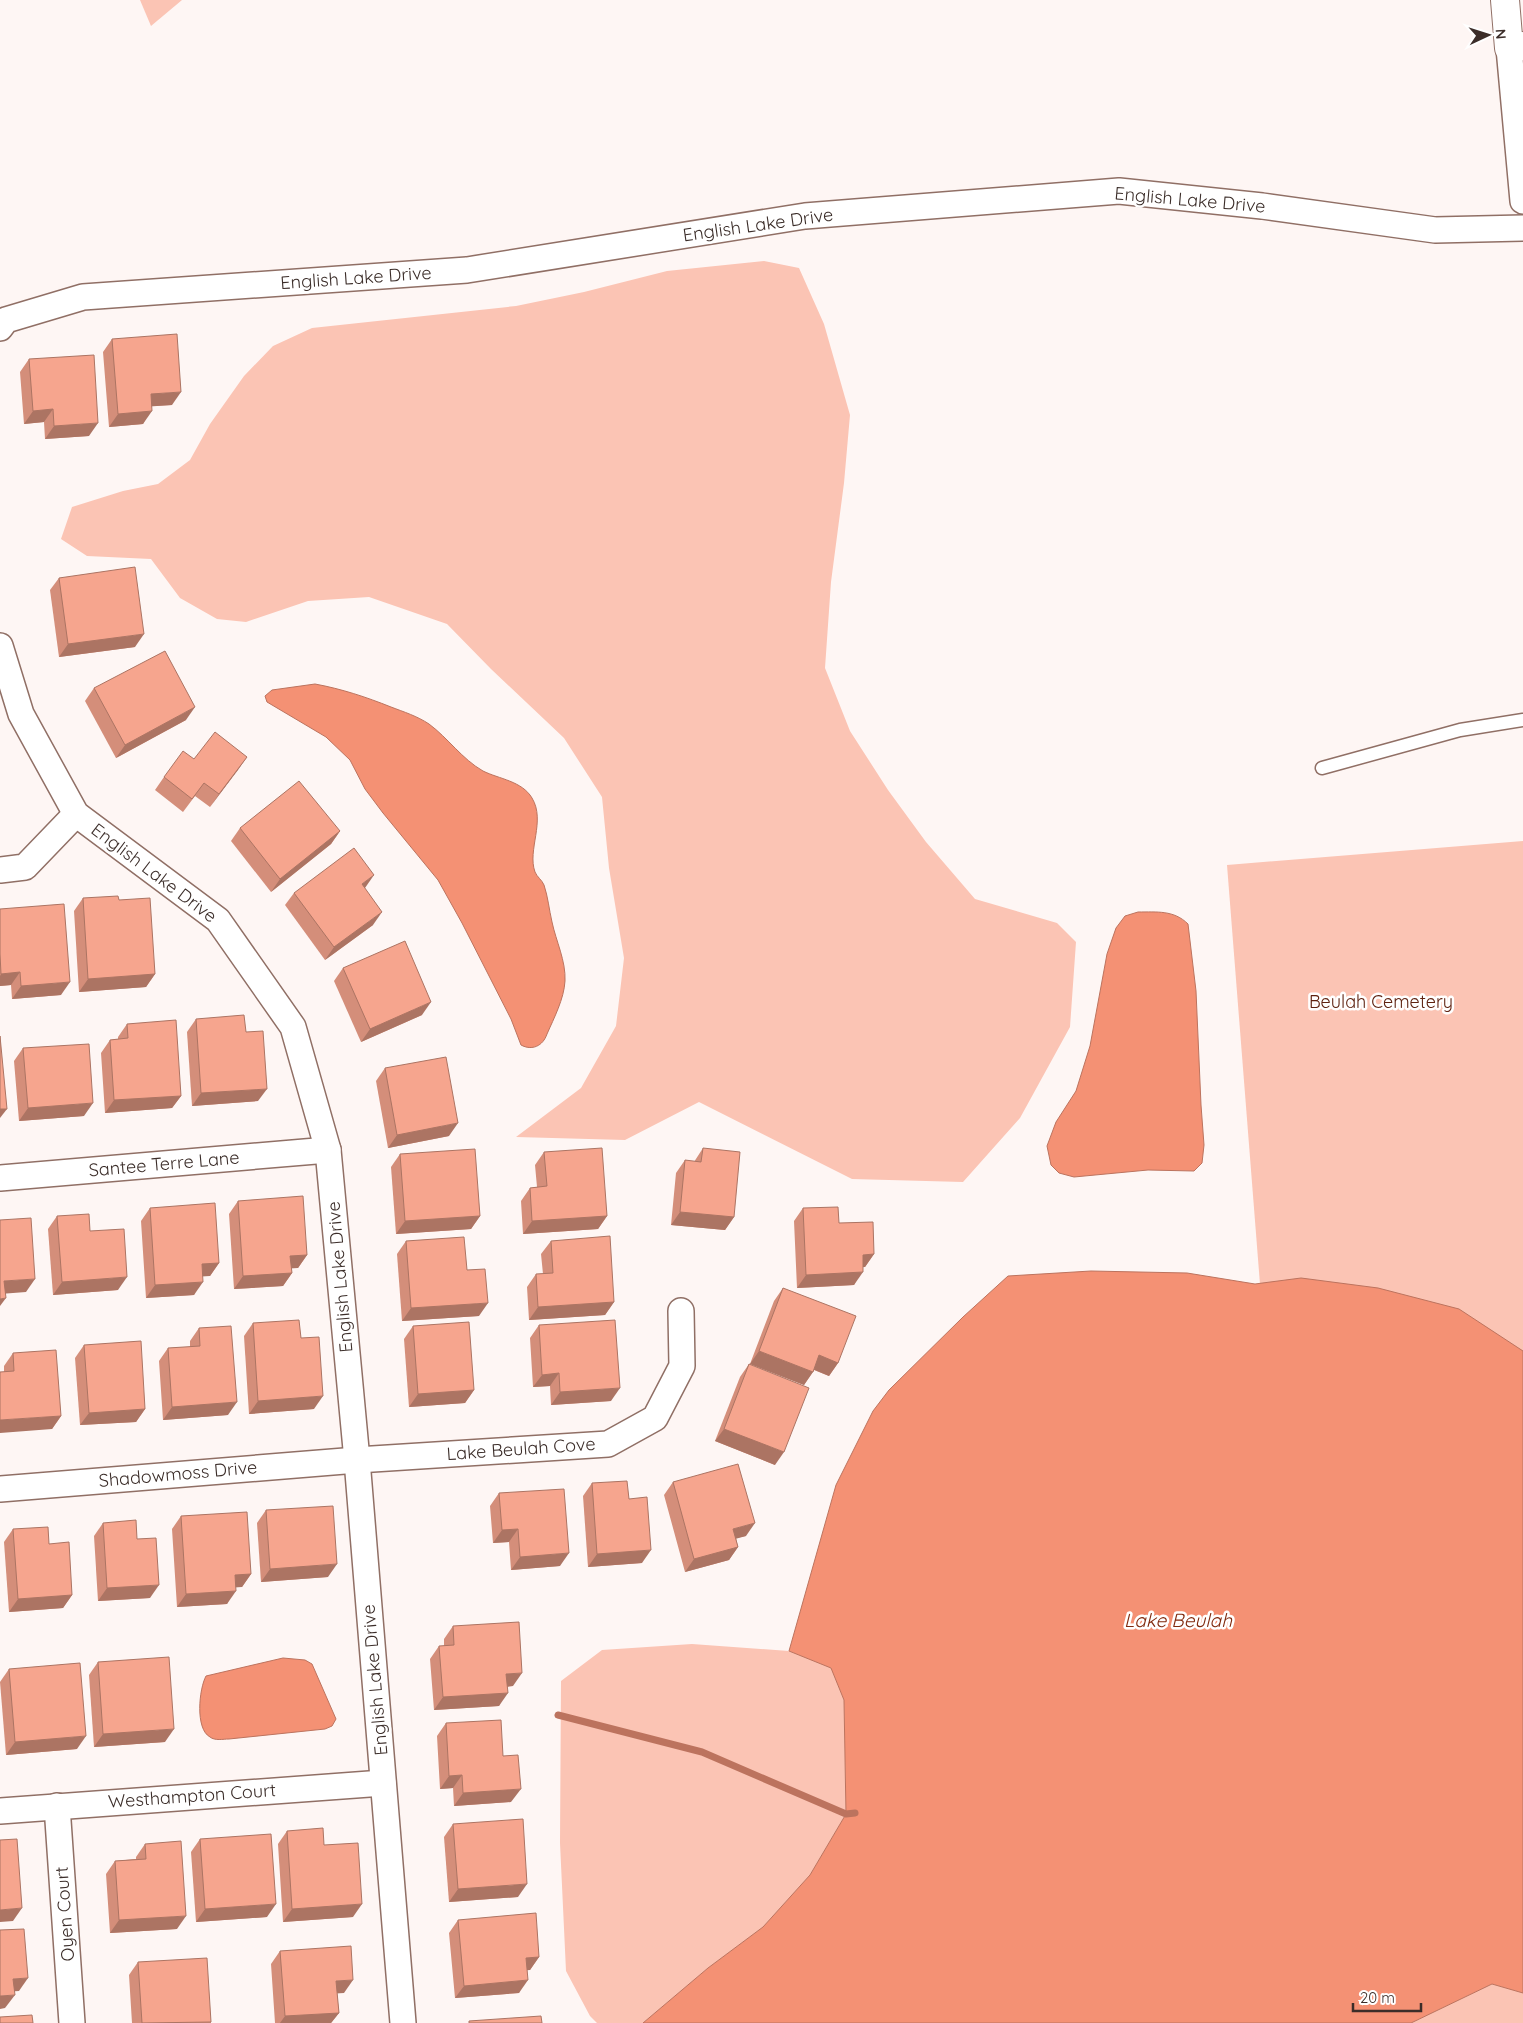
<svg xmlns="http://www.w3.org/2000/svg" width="1523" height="2023" font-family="Quicksand,sans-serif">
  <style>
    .green { fill: #fbc4b4 }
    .water { fill: #f49174; stroke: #bc735e }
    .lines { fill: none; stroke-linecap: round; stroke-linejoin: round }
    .stream { stroke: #bc735e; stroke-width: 7 }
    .lane-casing { stroke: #906f65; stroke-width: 15 }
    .street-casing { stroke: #906f65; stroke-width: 28 }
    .secondary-casing { stroke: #906f65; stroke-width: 30 }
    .lane { stroke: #fff; stroke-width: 12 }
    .street { stroke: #fff; stroke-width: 25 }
    .secondary { stroke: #fff; stroke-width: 28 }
    .wall { fill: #d48e7a }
    .shaded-wall { fill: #ac7463 }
    .building { fill: #f6a58e; stroke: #ac7463 }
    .labels { text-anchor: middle; stroke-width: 5; stroke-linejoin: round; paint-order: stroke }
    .street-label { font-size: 18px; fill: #3b2d29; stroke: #fff }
    .park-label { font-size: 18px; fill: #5f2210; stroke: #fff }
    .water-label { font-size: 19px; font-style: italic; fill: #80290d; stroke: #fff }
  </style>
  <rect width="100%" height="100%" fill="#fef6f4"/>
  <g class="green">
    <polygon points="140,0 182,0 151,26"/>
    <polygon points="764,261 799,268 824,324 850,415 844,483 831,582 825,668 850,731 888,790 926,842 975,899 1057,923 1076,942 1070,1027 1020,1118 963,1182 852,1179 699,1102 625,1140 516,1137 581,1088 616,1026 624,958 609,868 602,797 564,738 491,669 447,624 369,597 308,601 246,622 217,619 180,598 151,559 87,556 61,539 72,507 123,491 158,484 190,460 210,424 244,376 273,346 312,328 516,306 584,292 667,271"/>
    <polygon points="1523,841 1523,1531 1281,1551 1227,865"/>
    <polygon points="692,1644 789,1651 832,1668 844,1700 846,1814 810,1875 763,1927 708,1968 643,2023 597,2023 590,2016 566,1971 560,1843 561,1681 602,1650"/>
    <polygon points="1492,1984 1523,1993 1523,2023 1411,2023"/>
  </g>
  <g class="water">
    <path d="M315,684C342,689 366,697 391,707C404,712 417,716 429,724C448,738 462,759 483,771C499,779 522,781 532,798C546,821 527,850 535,872C537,877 542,880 544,885C548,897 549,909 552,922C556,941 566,961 565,981C564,999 554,1018 547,1034C543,1046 532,1051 521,1045L511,1019L462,923L438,880L383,813L365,789L350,760L326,737L267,702L265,696L272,690Z"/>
    <path d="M1138,912C1157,912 1174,910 1188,924L1196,991L1201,1105L1204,1145L1202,1163L1194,1171L1148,1170L1074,1177L1059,1173L1051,1165L1047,1146L1056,1122L1076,1091L1090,1046L1107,954L1116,928L1125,916Z"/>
    <polygon points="1091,1271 1187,1273 1255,1284 1301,1278 1378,1288 1459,1309 1523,1351 1523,1993 1492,1984 1411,2023 643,2023 708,1968 763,1927 810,1875 846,1814 844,1700 831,1668 789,1651 836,1485 873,1411 889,1390 963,1317 1008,1276"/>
    <path d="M283,1658L305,1660L312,1664L336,1719L332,1726L325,1729L229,1739C223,1739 215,1741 210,1737C195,1729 199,1689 206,1676Z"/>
  </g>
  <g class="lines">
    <polyline class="stream" points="558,1715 702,1752 846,1814 855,1813"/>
    <g class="lane-casing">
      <polyline id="lane" points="1322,768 1460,730 1523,720"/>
    </g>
    <g class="street-casing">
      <g id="street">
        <polyline points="1509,48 1523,201"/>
        <polyline points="0,328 6,320 83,297 467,270 805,216 1119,191 1262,206 1435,230 1523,228"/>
        <polyline points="0,646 21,714 76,814 218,920 293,1027 328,1150 357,1460 403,2023"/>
        <polyline points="0,870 25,867 76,814"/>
        <polyline points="0,1178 328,1150"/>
        <polyline points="0,1489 357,1460 608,1444 655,1418 682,1366 681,1311"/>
        <polyline points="57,1806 72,2023"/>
        <polyline points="0,1811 383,1783"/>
      </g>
    </g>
    <g class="secondary-casing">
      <polyline id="secondary" points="1505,0 1509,48 1523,46"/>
    </g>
    <use href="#lane" class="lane"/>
    <use href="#street" class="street"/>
    <use href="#secondary" class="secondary"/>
  </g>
  <g class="wall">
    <polygon points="112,339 172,405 152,406 143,424 109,427 103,352"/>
    <polygon points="29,359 89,436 45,439 44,422 24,424 20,372"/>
    <polygon points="59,578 135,647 59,657 50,590"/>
    <polygon points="94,688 186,720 116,758 85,701"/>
    <polygon points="247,757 210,807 195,796 183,812 155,790 164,777 194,759"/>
    <polygon points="240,828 340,831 331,844 271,892 231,841"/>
    <polygon points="294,893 373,925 325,960 285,905"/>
    <polygon points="83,898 119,900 155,974 146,987 79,992 74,911"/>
    <polygon points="0,909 61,995 12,999 11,985 0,986"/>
    <polygon points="343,968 422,1015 361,1042 334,981"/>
    <polygon points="196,1019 246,1032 258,1101 192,1106 187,1032"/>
    <polygon points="127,1024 181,1096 172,1108 105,1113 101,1053 110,1040 118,1039 118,1037"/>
    <polygon points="23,1048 84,1116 19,1121 14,1061"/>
    <polygon points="385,1068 449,1136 388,1148 376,1081"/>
    <polygon points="703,1148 734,1217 725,1230 671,1225 676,1173 685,1160 694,1162"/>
    <polygon points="544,1152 607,1216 598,1229 523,1234 521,1201 530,1188 537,1187 535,1165"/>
    <polygon points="400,1154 480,1216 471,1229 396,1234 391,1167"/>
    <polygon points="238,1201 307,1255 298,1268 291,1268 292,1273 283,1286 234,1289 229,1214"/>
    <polygon points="150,1208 219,1263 210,1276 202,1276 194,1295 146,1298 141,1221"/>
    <polygon points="803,1208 839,1223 874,1254 865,1267 863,1267 854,1285 797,1288 794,1221"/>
    <polygon points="57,1216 118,1290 53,1295 48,1229"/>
    <polygon points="406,1241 467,1270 479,1316 402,1321 397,1254"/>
    <polygon points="551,1241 614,1302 605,1315 529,1320 527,1287 536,1274 543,1274 541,1254"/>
    <polygon points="783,1288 838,1363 829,1376 814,1370 804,1385 750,1364 774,1301"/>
    <polygon points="253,1323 301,1338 314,1409 249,1414 244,1336"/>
    <polygon points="539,1325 611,1401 551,1405 550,1386 533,1387 530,1338"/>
    <polygon points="413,1326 474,1390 465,1403 409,1407 404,1339"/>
    <polygon points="199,1328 228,1415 163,1420 159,1361 168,1348 190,1347 190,1341"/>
    <polygon points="84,1345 145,1409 136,1422 80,1425 75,1358"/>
    <polygon points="13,1353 61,1416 52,1429 4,1372 4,1366"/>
    <polygon points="749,1364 775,1465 715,1441 740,1377"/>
    <polygon points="673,1482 746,1536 736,1538 738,1547 729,1560 685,1572 664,1495"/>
    <polygon points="592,1483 629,1499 642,1563 588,1567 583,1496"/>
    <polygon points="499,1493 560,1566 511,1570 509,1542 493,1543 490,1506"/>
    <polygon points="266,1510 328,1577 261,1582 257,1523"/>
    <polygon points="181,1516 251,1574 242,1587 235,1587 227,1604 177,1607 172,1529"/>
    <polygon points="103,1523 137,1539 150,1598 98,1601 94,1536"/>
    <polygon points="13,1529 49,1544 72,1595 63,1608 9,1612 4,1542"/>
    <polygon points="453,1626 513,1686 507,1687 499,1706 434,1710 430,1659 439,1646 444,1646 444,1639"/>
    <polygon points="98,1662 165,1742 94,1747 89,1675"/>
    <polygon points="9,1669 77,1749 6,1755 0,1682"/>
    <polygon points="446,1723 503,1756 511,1802 454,1806 453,1788 440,1789 437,1736"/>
    <polygon points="453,1824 518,1897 449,1902 444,1837"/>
    <polygon points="287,1831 324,1845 353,1917 283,1922 278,1844"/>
    <polygon points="200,1839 267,1917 196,1922 191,1852"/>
    <polygon points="145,1844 177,1929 110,1933 106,1874 115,1861 136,1859 136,1857"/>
    <polygon points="458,1920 539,1957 530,1970 527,1970 519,1993 455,1998 449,1933"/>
    <polygon points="280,1951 344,1993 337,1993 339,2013 331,2023 275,2023 271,1964"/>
    <polygon points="138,1962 211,2022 211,2023 132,2023 129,1975"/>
  </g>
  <g class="shaded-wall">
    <polygon points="181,392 172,405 142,407 151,394"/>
    <polygon points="53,409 44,422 24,424 33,411"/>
    <polygon points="152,411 143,424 109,427 118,414"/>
    <polygon points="98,423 89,436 45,439 54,426"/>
    <polygon points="144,634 135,647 59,657 68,644"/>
    <polygon points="195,707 186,720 116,758 125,745"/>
    <polygon points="247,757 238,770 210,807 219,794"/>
    <polygon points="340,831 331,844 271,892 280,879"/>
    <polygon points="374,875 365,888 353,897 362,884"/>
    <polygon points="382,912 373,925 325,960 334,947"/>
    <polygon points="20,972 11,985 0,986 0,976 1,974"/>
    <polygon points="155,974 146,987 79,992 88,979"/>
    <polygon points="70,982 61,995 12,999 21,986"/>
    <polygon points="431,1002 422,1015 361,1042 370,1029"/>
    <polygon points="267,1089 258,1101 192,1106 201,1093"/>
    <polygon points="181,1096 172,1108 105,1113 114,1100"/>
    <polygon points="93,1103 84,1116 19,1121 28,1108"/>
    <polygon points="0,1109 7,1109 0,1118"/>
    <polygon points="458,1123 449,1136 388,1148 397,1135"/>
    <polygon points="680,1212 734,1217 725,1230 671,1225"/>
    <polygon points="480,1216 471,1229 396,1234 405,1221"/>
    <polygon points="607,1216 598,1229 523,1234 532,1221"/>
    <polygon points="874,1254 865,1267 854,1268 863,1255"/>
    <polygon points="307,1255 298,1268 281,1269 290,1256"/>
    <polygon points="219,1263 210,1276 193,1277 202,1264"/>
    <polygon points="863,1272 854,1285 797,1288 806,1275"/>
    <polygon points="292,1273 283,1286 234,1289 243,1276"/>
    <polygon points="127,1277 118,1290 53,1295 62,1282"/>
    <polygon points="35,1279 26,1292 0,1294 4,1281"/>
    <polygon points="203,1282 194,1295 146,1298 155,1285"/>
    <polygon points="6,1298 0,1306 0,1299"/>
    <polygon points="614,1302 605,1315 529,1320 538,1307"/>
    <polygon points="488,1303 479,1316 402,1321 411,1308"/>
    <polygon points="759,1351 813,1372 804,1385 750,1364"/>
    <polygon points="819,1355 838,1363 829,1376 810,1368"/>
    <polygon points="559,1373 550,1386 533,1387 542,1375"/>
    <polygon points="620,1388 611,1401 551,1405 560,1392"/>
    <polygon points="474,1390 465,1403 409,1407 418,1394"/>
    <polygon points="323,1396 314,1409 249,1414 258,1401"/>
    <polygon points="237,1402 228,1415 163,1420 172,1407"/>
    <polygon points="145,1409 136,1422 80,1425 89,1413"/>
    <polygon points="61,1416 52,1429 0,1433 0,1420"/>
    <polygon points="724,1429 784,1452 775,1465 715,1441"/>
    <polygon points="755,1523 746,1536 724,1542 733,1529"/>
    <polygon points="518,1529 509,1542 493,1543 502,1530"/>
    <polygon points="738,1547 729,1560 685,1572 694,1559"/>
    <polygon points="651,1550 642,1563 588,1567 597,1554"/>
    <polygon points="569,1553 560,1566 511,1570 520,1557"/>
    <polygon points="337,1564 328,1577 261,1582 270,1569"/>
    <polygon points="251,1574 242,1587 226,1588 235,1575"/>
    <polygon points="159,1585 150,1598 98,1601 107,1588"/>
    <polygon points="236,1591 227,1604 177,1607 186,1594"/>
    <polygon points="72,1595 63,1608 9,1612 18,1599"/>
    <polygon points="522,1673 513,1686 497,1687 506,1674"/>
    <polygon points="508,1693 499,1706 434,1710 443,1697"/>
    <polygon points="174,1729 165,1742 94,1747 103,1734"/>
    <polygon points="86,1736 77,1749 6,1755 15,1742"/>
    <polygon points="462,1775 453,1788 440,1789 449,1776"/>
    <polygon points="521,1789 511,1802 454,1806 463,1793"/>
    <polygon points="527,1884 518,1897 449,1902 458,1889"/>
    <polygon points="276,1904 267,1917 196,1922 205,1909"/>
    <polygon points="362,1904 353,1917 283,1922 292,1909"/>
    <polygon points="22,1908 13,1921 0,1922 0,1910"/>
    <polygon points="186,1916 177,1929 110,1933 119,1920"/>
    <polygon points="539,1957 530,1970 517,1971 526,1958"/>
    <polygon points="28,1978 19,1991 4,1992 13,1979"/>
    <polygon points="353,1980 344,1993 327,1994 336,1981"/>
    <polygon points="528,1980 519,1993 455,1998 464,1986"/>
    <polygon points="15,1995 5,2008 0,2009 0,1996"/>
    <polygon points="339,2013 331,2023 280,2023 285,2016"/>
  </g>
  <g class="building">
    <polygon points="177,334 181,392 151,394 152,411 118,414 112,339"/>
    <polygon points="94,355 98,423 54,426 53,409 33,411 29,359"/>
    <polygon points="135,567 144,634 68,644 59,578"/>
    <polygon points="165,651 195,707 125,745 94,688"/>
    <polygon points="215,732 247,757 219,794 204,783 192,799 164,777 183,751 194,759"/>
    <polygon points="299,781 340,831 280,879 240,828"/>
    <polygon points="354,848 374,875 362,884 382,912 334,947 294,893"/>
    <polygon points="118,896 119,900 150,898 155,974 88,979 83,898"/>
    <polygon points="64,904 70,982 21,986 20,972 1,974 0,954 0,909"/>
    <polygon points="405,941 431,1002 370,1029 343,968"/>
    <polygon points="244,1015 246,1032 263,1031 267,1089 201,1093 196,1019"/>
    <polygon points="176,1020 181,1096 114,1100 110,1040 128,1038 127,1024"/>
    <polygon points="0,1036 7,1109 0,1109"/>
    <polygon points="89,1044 93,1103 28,1108 23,1048"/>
    <polygon points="446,1057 458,1123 397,1135 385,1068"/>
    <polygon points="602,1148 607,1216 532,1221 530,1188 547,1186 544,1152"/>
    <polygon points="703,1148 740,1152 734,1217 680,1212 685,1160 701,1162"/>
    <polygon points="475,1149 480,1216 405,1221 400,1154"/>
    <polygon points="303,1196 307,1255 290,1256 292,1273 243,1276 238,1201"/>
    <polygon points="215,1203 219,1263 202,1264 203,1282 155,1285 150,1208"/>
    <polygon points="838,1207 839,1223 873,1222 874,1254 863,1255 863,1272 806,1275 803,1208"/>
    <polygon points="89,1214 90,1231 124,1229 127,1277 62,1282 57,1216"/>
    <polygon points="31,1218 35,1279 4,1281 6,1298 0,1299 0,1220"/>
    <polygon points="610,1236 614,1302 538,1307 536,1274 553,1273 551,1241"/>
    <polygon points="464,1237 467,1270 485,1269 488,1303 411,1308 406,1241"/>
    <polygon points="783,1288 856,1316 838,1363 819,1355 813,1372 759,1351"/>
    <polygon points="299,1320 301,1338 319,1337 323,1396 258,1401 253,1323"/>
    <polygon points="615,1320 620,1388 560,1392 559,1373 542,1375 539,1325"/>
    <polygon points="469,1322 474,1390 418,1394 413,1326"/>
    <polygon points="231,1326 237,1402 172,1407 168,1348 200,1346 199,1328"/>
    <polygon points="141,1341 145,1409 89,1413 84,1345"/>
    <polygon points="56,1350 61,1416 0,1420 0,1372 14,1371 13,1353"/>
    <polygon points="749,1364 809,1388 784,1452 724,1429"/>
    <polygon points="738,1464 755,1523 733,1529 738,1547 694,1559 673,1482"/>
    <polygon points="627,1481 629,1499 647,1497 651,1550 597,1554 592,1483"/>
    <polygon points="564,1489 569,1553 520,1557 518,1529 502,1530 499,1493"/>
    <polygon points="333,1506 337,1564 270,1569 266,1510"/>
    <polygon points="247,1512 251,1574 235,1575 236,1591 186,1594 181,1516"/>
    <polygon points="136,1520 137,1539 156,1538 159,1585 107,1588 103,1523"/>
    <polygon points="48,1527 49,1544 69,1542 72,1595 18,1599 13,1529"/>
    <polygon points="519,1622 522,1673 506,1674 508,1693 443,1697 439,1646 454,1645 453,1626"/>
    <polygon points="169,1657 174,1729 103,1734 98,1662"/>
    <polygon points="80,1663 86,1736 15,1742 9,1669"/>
    <polygon points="501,1720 503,1756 518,1755 521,1789 463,1793 462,1775 449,1776 446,1723"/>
    <polygon points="523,1819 527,1884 458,1889 453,1824"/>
    <polygon points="323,1828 324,1845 358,1843 362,1904 292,1909 287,1831"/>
    <polygon points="271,1834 276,1904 205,1909 200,1839"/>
    <polygon points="17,1839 22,1908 0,1910 0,1840"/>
    <polygon points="181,1841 186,1916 119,1920 115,1861 146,1859 145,1844"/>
    <polygon points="536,1913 539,1957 526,1958 528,1980 464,1986 458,1920"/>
    <polygon points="24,1929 28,1978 13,1979 15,1995 0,1996 0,1930"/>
    <polygon points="351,1946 353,1980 336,1981 339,2013 285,2016 280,1951"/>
    <polygon points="207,1958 211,2022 142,2023 138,1962"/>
    <polygon points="32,2015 33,2023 0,2023 0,2017"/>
    <polygon points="541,2016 542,2023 469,2023 469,2021"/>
  </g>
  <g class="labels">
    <g class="street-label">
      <text transform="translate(1190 200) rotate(5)" y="6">English Lake Drive</text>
      <text transform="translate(758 225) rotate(-8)" y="6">English Lake Drive</text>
      <text transform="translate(356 278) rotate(-4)" y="6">English Lake Drive</text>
      <text transform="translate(154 873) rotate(37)" y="6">English Lake Drive</text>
      <text transform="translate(164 1164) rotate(-5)" y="6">Santee Terre Lane</text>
      <text transform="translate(340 1277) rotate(-95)" y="6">English Lake Drive</text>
      <text transform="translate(521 1449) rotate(-4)" y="6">Lake Beulah Cove</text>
      <text transform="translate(178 1474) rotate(-5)" y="6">Shadowmoss Drive</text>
      <text transform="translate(375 1680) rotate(-95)" y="6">English Lake Drive</text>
      <text transform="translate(192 1796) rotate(-4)" y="6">Westhampton Court</text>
      <text transform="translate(65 1914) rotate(-94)" y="6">Oyen Court</text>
    </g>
    <g class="park-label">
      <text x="1381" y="1008">Beulah Cemetery</text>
    </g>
    <g class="water-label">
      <text x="1178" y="1627">Lake Beulah</text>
    </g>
  </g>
  <g transform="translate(1488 35) rotate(86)" stroke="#ffffff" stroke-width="4" paint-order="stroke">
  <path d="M0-4L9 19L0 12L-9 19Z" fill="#3b2d29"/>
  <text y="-8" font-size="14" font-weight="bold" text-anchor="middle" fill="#3b2d29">N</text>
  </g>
  <path d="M1353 2003v8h68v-8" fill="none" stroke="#3b2d29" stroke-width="2.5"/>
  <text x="1360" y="2003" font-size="15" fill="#3b2d29" stroke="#ffffff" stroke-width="4" paint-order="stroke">20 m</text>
</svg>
